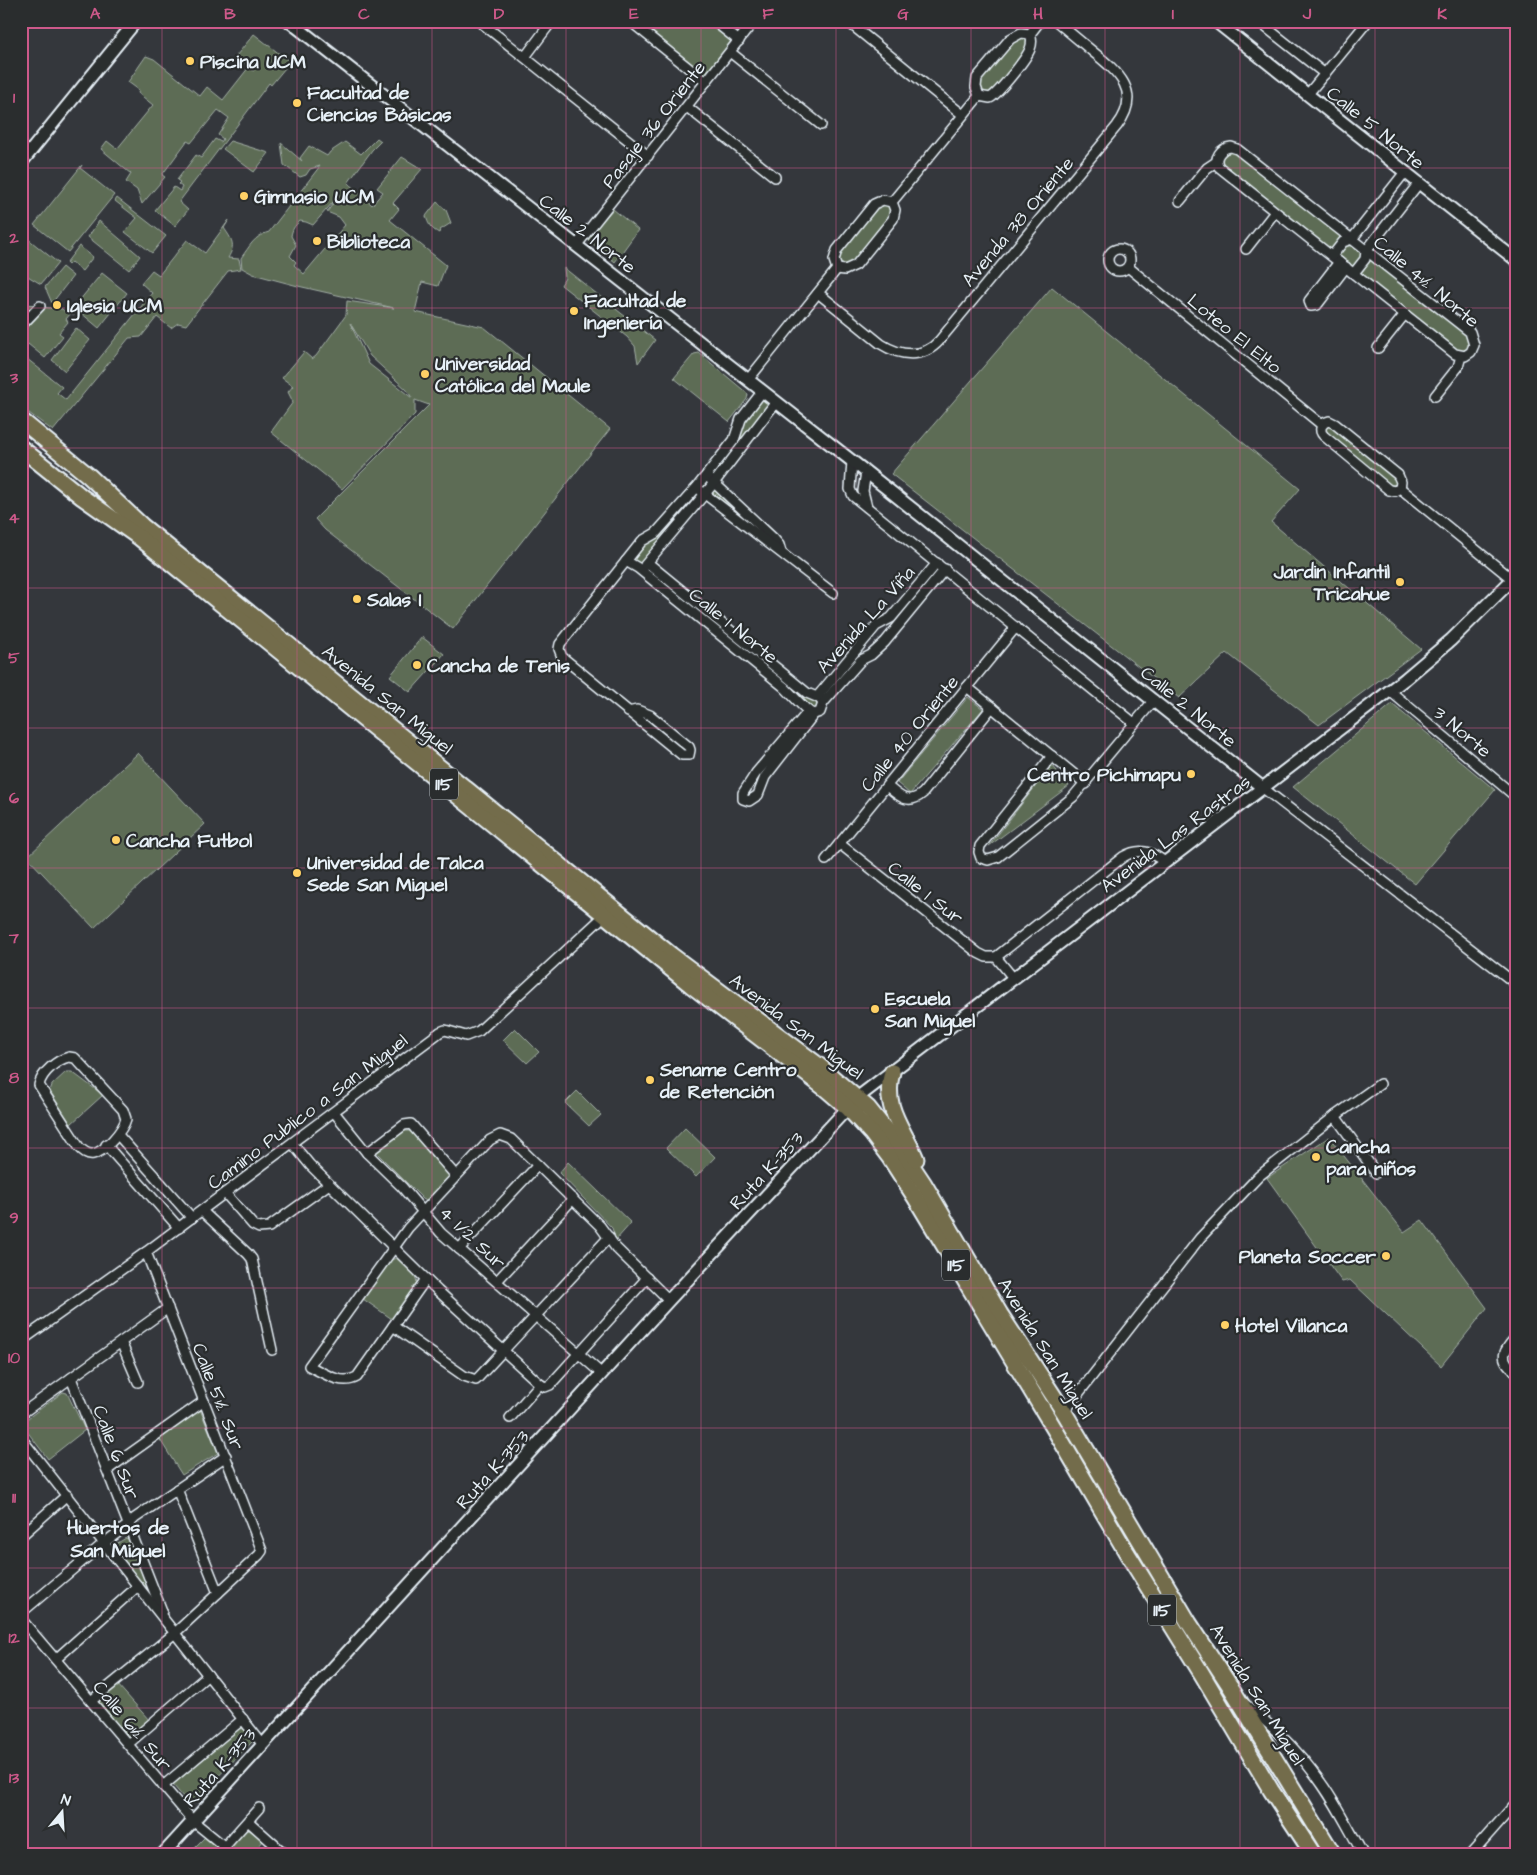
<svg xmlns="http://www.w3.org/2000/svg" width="1537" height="1875" font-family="'Architects Daughter',sans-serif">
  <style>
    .green { fill: #5d6c54; stroke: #a2aea6; fill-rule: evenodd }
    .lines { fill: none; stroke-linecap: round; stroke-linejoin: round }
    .street-casing { stroke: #e8f1f8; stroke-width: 12 }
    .secondary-casing { stroke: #e8f1f8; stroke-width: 15 }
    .highway-casing { stroke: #e8f1f8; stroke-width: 19 }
    .street { stroke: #2a2d2e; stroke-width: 9 }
    .secondary { stroke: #2a2d2e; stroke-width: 11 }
    .highway { stroke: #736c4b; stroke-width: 15 }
    .grid { fill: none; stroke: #cd598a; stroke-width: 1; stroke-opacity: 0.55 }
    .poi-dot { fill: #ffd166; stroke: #2a2d2e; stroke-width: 2 }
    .labels { text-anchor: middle; stroke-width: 4.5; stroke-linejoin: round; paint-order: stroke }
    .shield { fill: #2a2d2e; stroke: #afb6bb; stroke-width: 1 }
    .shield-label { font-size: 18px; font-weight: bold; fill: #e8f1f8 }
    .poi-label { font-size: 19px; font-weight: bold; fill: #e8f1f8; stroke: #2a2d2e; text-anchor: start }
    .street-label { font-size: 19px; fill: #e8f1f8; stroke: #2a2d2e }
    .neighbourhood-label { font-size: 20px; font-weight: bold; fill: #e8f1f8; stroke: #2a2d2e }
    .neatline { fill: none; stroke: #cd598a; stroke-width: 2 }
    .grid-label { font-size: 16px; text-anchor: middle; font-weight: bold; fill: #cd598a }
  </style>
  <rect width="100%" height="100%" fill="#34373c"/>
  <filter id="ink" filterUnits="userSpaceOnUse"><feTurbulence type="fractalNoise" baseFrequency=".02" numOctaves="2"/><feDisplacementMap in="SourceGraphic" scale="10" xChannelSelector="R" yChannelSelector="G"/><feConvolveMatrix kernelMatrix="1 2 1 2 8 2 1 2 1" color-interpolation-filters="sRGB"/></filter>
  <g filter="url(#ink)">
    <g class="green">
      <polygon points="635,21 704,21 731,41 704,76"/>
      <polygon points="1021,33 1032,41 997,93 984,98 977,78"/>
      <polygon points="254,34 290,62 271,85 269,83 179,202 188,210 175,226 155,210 174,187 180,191 182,187 178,184 180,182 177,180 196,155 201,158 215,139 221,142 223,139 218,135 229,118 218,110 191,143 187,141 162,175 165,177 142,204 137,190 126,182 131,174 101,149 107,141 117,149 153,105 138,93 139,90 128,82 146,56 154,59 200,96 207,87 223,100 249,67 254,71 236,56"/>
      <path d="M377,138L381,141L372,150L348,183L372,205L383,192L377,188L402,157L422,169L393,203L399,209L390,220L446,265L438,286L422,282L415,312L484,327L610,429L453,629L325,530L315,519L429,405L415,400V414L342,489L271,432L293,402L288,392L293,386L282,378L304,352L312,359L316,356L346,315L347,301L394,308L298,286L253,274L242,268L241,258C250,246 254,236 269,232L320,166L310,169L306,175L300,177L284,165L281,143L302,161L300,158L309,146L327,156L330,152L345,142L361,154ZM340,194L327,212L339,217L345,225L304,274L294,265L296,262L290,256L296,245L291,236C292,230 294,226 300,221L306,222L313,225ZM350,323L370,356L407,390L412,398L369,364Z"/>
      <polygon points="230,141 269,153 254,172 223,149"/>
      <path d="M1230,151L1235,152L1464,332L1471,343L1466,351L1460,353L1334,254L1224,165L1222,161C1222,156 1226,152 1230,151Z"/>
      <polygon points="82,165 80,168 114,195 68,252 34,225"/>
      <polygon points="117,198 166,236 152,253 125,232 137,218 115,201"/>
      <polygon points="883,200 895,209 856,265 841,270 834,255"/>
      <path d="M437,202L446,210L451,223L440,230L439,233C431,229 428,224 426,216Z"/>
      <polygon points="613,209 638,230 615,262 587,239"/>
      <path d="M229,220L224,228C232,240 236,244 228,258L239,259L241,269L228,271L186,325L178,323L171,328L157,317L141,337L129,338L53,431L21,407V354L62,387L57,393L66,400L152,293L141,283L152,270L159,275L187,240L205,253Z"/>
      <polygon points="99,221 140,256 129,270 88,237"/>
      <polygon points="22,234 58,263 41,284 21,272"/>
      <polygon points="79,246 93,257 82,271 71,262 68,265 66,263"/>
      <polygon points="62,267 73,276 52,303 45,287"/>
      <polygon points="564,268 655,340 638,363 635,346 627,337 561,285 565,278"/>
      <polygon points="102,273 127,293 99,328 74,307"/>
      <polygon points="1052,287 1300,489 1271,522 1421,649 1319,725 1227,653 1179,698 891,474"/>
      <polygon points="21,304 40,305 40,307 62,309 67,313 70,309 75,313 74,315 71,313 66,319 68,322 59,333 63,336 45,358 28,344 21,351"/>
      <polygon points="76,328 90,340 65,371 52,360"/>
      <polygon points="699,353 748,394 747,399 729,422 674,378 694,354"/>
      <polygon points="762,392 776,402 710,486 773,538 779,545 704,494 649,563 819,698 818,714 629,563 642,541 697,487"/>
      <polygon points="1328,426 1332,427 1395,479 1397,482 1396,485 1390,485 1327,433 1326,428"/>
      <polygon points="422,637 444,654 410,692 390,676"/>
      <polygon points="968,697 983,709 910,794 897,783"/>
      <polygon points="1392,704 1495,790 1415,884 1293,787"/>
      <polygon points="138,753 205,824 94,928 27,857"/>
      <polygon points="1052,765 1069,786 989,846"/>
      <polygon points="515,1028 539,1052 527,1063 503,1040"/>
      <polygon points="66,1072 72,1072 103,1095 71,1124 50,1091 52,1085"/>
      <polygon points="577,1091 601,1115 589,1126 565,1103"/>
      <polygon points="685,1128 715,1157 696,1177 666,1148"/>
      <polygon points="403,1131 411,1131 448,1171 449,1176 428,1199 424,1200 377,1153 377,1149"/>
      <polygon points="1329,1137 1404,1232 1422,1220 1487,1308 1441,1366 1350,1280 1342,1282 1267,1178"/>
      <polygon points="568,1162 631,1223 616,1240 612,1228 559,1173"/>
      <polygon points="397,1258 415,1276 417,1282 392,1319 363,1299 390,1260"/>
      <polygon points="63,1392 67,1393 85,1430 48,1459 23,1426 24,1421"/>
      <polygon points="199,1407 218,1453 182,1475 159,1438"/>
      <polygon points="126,1538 130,1540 149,1593 117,1551 116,1544"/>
      <polygon points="117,1684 150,1721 128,1740 95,1702"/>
      <polygon points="240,1725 254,1740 190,1805 173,1785"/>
      <polygon points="249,1830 264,1840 252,1854 225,1854 244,1831"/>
      <polygon points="205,1837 217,1847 211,1854 188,1854"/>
    </g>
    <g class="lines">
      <g class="street-casing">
        <g id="street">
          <polyline points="479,21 648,156"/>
          <polyline points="630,21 706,82"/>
          <polyline points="714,21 739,41"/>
          <polyline points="847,21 963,115"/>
          <polyline points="1258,21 1325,74"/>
          <path d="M1021,33L1030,34C1032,39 1032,44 1030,49C1027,58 998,94 990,98L979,96L976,87L977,78L1010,39Z"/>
          <polyline points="1030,34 1040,21"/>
          <polyline points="730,52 821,125"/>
          <polyline points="525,57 552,21"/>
          <polyline points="1308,94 1368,21"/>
          <polyline points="687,107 775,177"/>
          <path d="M1231,147L1237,149L1470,332L1474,345L1471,352L1465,356L1455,354L1219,167C1213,158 1221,148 1231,147Z"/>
          <polyline points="1180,201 1207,168 1216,162"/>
          <polyline points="892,202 979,96"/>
          <polyline points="576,246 754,21"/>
          <circle cx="1119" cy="260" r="11"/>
          <polyline points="1246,249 1275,212"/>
          <polyline points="1332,256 1343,242 1352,239 1405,172"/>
          <polyline points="1339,262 1309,301 1311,306 1317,305 1346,267"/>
          <polyline points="1128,267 1322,425"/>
          <polyline points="837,269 834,260 837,250 874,204 883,200 892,202"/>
          <polyline points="837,269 845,270 856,265 893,219 895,210 892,202"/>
          <polyline points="1354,273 1365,259 1366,251 1419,183"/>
          <path d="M818,293L881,344C900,356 923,359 939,341L1117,126C1143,92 1118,72 1092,51C1080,41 1068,31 1056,21"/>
          <polyline points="21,326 40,306"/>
          <polyline points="1378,348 1405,314"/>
          <polyline points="748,380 837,269"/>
          <polyline points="1435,396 1458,367 1461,356"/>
          <path d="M1329,421L1335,424L1398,475L1401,482L1400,488L1395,491L1389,490L1324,436C1318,430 1321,423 1329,421Z"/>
          <polyline points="852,461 850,489 853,496 1134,723"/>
          <polyline points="866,472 863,491 867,507"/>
          <polyline points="710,479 773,538 779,545 781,552"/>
          <polyline points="1400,488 1512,579"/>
          <polyline points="701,491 833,593"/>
          <path d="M626,561L638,568L783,686C790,692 807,713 814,714L820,712L823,703"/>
          <polyline points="648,563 785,675 807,693 819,698 823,703"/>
          <polyline points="645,565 714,483 776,402"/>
          <polyline points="967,687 1086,784"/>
          <polyline points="1390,691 1516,797"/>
          <polyline points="817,697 876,626 891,618 937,563"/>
          <polyline points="823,703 861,660 871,655 885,642 945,569"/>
          <polyline points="628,712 637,710 650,715 689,747 690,750 689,755 682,755 562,657 559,649 560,644 642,541 656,533 697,487 734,440 741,419 762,392"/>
          <polyline points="808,712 756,773 743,793 743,799 749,801 758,795 765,777 814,714"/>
          <polyline points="1052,756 980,846 979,852 981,858 988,860 998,857 1073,797 1154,700"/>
          <path d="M887,786C899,796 908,806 923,793L992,707"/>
          <polyline points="1263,788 1516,984"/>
          <polyline points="840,844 978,953 986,957 996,957"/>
          <polyline points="826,860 1016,627"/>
          <path d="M1014,979L996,957L1123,857C1140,847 1151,852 1165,862"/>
          <path d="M69,1057L75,1058L123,1110L126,1119C123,1130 105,1152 93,1154C87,1155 83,1151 79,1147L39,1085C42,1072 57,1060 69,1057Z"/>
          <polyline points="334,1112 367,1153 402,1187 441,1233 602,1374"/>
          <polyline points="1335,1116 1376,1173"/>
          <polyline points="118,1135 192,1218"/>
          <polyline points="292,1143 310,1165 438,1291 540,1384 545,1387 550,1385 647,1278"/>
          <polyline points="106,1145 179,1228"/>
          <polyline points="367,1153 404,1125 411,1124 456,1176"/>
          <polyline points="225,1193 253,1225 259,1228 269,1227 329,1184"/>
          <polyline points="202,1211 248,1254 252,1259 272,1350"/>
          <polyline points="459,1249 538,1165"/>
          <path d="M426,1279L357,1377C341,1386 324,1373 309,1366L408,1228L490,1140L500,1135L511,1139L600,1226L616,1248L669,1300"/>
          <polyline points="497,1281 573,1199"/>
          <polyline points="393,1326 464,1376 476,1380 609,1237"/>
          <path d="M1516,1337C1503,1352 1498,1358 1516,1372"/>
          <polyline points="21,1341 146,1252 440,1032 445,1030 466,1036 479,1031 605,915"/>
          <polyline points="121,1342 138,1382"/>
          <polyline points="71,1378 162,1611"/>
          <polyline points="1064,1412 1200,1238 1259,1176 1335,1116 1380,1084"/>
          <polyline points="21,1414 168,1308"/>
          <polyline points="510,1418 540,1384"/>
          <polyline points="21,1438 263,1745"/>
          <polyline points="107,1470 204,1401"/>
          <polyline points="177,1489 218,1593"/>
          <polyline points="21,1536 67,1495"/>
          <polyline points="21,1613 104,1543 128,1525 135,1518 226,1456"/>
          <polyline points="21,1619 193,1821 225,1847"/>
          <polyline points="56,1659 138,1586"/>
          <polyline points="91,1701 175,1633 259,1555 262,1551 146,1252"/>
          <path d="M1245,1704C1270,1724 1294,1746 1313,1772C1333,1797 1347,1826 1363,1854"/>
          <polyline points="128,1744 208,1675"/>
          <polyline points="163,1786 243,1719"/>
          <polyline points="248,1821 285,1854"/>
          <polyline points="218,1854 259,1808"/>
          <polyline points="1471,1854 1516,1803"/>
        </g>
      </g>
      <g class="secondary-casing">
        <g id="secondary">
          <polyline points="289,21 866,472 1263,788"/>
          <polyline points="1215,21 1516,260"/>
          <polyline points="21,163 136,21"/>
          <polyline points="163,1854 669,1300 857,1098 1405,679 1451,640 1516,576"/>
        </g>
      </g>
      <g class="highway-casing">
        <g id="highway">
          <polyline points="21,420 89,476 142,526 671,955 818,1065 868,1108 900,1148 924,1184 1000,1314 1064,1412 1189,1623 1230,1686 1333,1854"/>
          <polyline points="21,448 82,497 140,538 691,985 826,1089 847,1107 872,1134 890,1158 915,1197 1055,1430 1127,1553 1202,1674 1271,1790 1313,1854"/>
          <path d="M892,1072C882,1108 903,1127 916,1159"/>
        </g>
      </g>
      <use href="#street" class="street"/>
      <use href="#secondary" class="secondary"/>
      <use href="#highway" class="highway"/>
    </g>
  </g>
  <path class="grid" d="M162,21V1854M297,21V1854M432,21V1854M566,21V1854M701,21V1854M836,21V1854M971,21V1854M1105,21V1854M1240,21V1854M1375,21V1854M21,168H1516M21,308H1516M21,448H1516M21,588H1516M21,728H1516M21,868H1516M21,1008H1516M21,1148H1516M21,1288H1516M21,1428H1516M21,1568H1516M21,1708H1516"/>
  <g class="poi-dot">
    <circle cx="190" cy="61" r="5"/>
    <circle cx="297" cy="103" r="5"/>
    <circle cx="244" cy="196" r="5"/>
    <circle cx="317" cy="241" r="5"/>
    <circle cx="57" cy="305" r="5"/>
    <circle cx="574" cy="311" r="5"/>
    <circle cx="425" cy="374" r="5"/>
    <circle cx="1400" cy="582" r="5"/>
    <circle cx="357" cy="599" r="5"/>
    <circle cx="417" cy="665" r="5"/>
    <circle cx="1191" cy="774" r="5"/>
    <circle cx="116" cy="840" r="5"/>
    <circle cx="297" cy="873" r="5"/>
    <circle cx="875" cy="1009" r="5"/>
    <circle cx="650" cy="1080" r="5"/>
    <circle cx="1316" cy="1157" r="5"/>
    <circle cx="1386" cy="1256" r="5"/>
    <circle cx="1225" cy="1325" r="5"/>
  </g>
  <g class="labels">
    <g class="shield">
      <rect x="430" y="768.5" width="28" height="31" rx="4"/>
      <rect x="942" y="1249.5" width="28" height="31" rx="4"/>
      <rect x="1148" y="1594.5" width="28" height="31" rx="4"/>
    </g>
    <g class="shield-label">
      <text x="444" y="790">115</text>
      <text x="956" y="1271">115</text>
      <text x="1162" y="1616">115</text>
    </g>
    <g class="poi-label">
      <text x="200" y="68">Piscina UCM</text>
      <text x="307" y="99">Facultad de<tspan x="307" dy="22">Ciencias Básicas</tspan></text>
      <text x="254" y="203">Gimnasio UCM</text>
      <text x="327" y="248">Biblioteca</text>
      <text x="584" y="307">Facultad de<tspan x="584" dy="22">Ingeniería</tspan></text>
      <text x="67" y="312">Iglesia UCM</text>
      <text x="435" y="370">Universidad<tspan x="435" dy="22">Católica del Maule</tspan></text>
      <text x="1390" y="578" text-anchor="end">Jardin Infantil<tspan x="1390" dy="22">Tricahue</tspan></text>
      <text x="367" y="606">Salas I</text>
      <text x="427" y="672">Cancha de Tenis</text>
      <text x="1181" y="781" text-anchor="end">Centro Pichimapu</text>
      <text x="126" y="847">Cancha Futbol</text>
      <text x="307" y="869">Universidad de Talca<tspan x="307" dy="22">Sede San Miguel</tspan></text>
      <text x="885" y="1005">Escuela<tspan x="885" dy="22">San Miguel</tspan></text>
      <text x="660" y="1076">Sename Centro<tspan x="660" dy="22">de Retención</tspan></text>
      <text x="1326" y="1153">Cancha<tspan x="1326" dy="22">para niños</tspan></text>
      <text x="1376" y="1263" text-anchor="end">Planeta Soccer</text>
      <text x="1235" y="1332">Hotel Villanca</text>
    </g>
    <g class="street-label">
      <text transform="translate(653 124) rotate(-52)" y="7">Pasaje 36 Oriente</text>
      <text transform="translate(1376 127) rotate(39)" y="7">Calle 5 Norte</text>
      <text transform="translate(1017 221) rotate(-50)" y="7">Avenda 38 Oriente</text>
      <text transform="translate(588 233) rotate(38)" y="7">Calle 2 Norte</text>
      <text transform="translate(1427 281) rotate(40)" y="7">Calle 4½ Norte</text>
      <text transform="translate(1235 333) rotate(39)" y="7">Loteo El Elto</text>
      <text transform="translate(865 619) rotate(-48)" y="7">Avenida La Viña</text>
      <text transform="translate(734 625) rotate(39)" y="7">Calle 1 Norte</text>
      <text transform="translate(388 699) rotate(39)" y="7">Avenida San Miguel</text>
      <text transform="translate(1189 706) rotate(39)" y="7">Calle 2 Norte</text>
      <text transform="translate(1463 731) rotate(40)" y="7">3 Norte</text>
      <text transform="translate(909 733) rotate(-51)" y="7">Calle 40 Oriente</text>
      <text transform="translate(1175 833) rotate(-37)" y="7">Avenida Las Rastras</text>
      <text transform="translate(926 892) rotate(38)" y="7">Calle 1 Sur</text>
      <text transform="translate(797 1026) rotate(37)" y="7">Avenida San Miguel</text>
      <text transform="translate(307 1111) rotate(-37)" y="7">Camino Publico a San Miguel</text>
      <text transform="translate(766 1170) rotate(-47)" y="7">Ruta K-353</text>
      <text transform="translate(473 1237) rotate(43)" y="7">4 1/2 Sur</text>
      <text transform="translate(1046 1348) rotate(58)" y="7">Avenida San Miguel</text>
      <text transform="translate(219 1396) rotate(69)" y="7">Calle 5½ Sur</text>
      <text transform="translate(117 1452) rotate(69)" y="7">Calle 6 Sur</text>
      <text transform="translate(492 1469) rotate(-48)" y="7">Ruta K-353</text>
      <text transform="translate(1258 1694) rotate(58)" y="7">Avenida San Miguel</text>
      <text transform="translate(133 1725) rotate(50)" y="7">Calle 6½ Sur</text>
      <text transform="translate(219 1767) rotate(-48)" y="7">Ruta K-353</text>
    </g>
    <g class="neighbourhood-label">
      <text x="118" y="1534">Huertos de<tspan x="118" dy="23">San Miguel</tspan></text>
    </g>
  </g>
  <rect width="1537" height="1875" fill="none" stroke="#2a2d2e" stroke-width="55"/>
  <g transform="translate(62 1812) rotate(18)" stroke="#2a2d2e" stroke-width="4" paint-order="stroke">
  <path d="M0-4L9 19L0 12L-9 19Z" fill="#e8f1f8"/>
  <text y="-8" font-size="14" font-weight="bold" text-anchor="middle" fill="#e8f1f8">N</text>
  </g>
  <rect x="28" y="28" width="1482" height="1820" class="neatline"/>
  <g class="grid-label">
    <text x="95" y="19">A</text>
    <text x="230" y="19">B</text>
    <text x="364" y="19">C</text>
    <text x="499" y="19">D</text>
    <text x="634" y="19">E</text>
    <text x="768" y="19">F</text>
    <text x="903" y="19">G</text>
    <text x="1038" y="19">H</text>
    <text x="1173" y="19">I</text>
    <text x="1307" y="19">J</text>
    <text x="1442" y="19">K</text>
    <text x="14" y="103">1</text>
    <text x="14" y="243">2</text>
    <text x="14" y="383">3</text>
    <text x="14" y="523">4</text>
    <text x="14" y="663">5</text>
    <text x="14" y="803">6</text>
    <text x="14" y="943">7</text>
    <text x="14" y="1083">8</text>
    <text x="14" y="1223">9</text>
    <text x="14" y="1363">10</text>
    <text x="14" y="1503">11</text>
    <text x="14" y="1643">12</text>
    <text x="14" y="1783">13</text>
  </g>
</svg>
